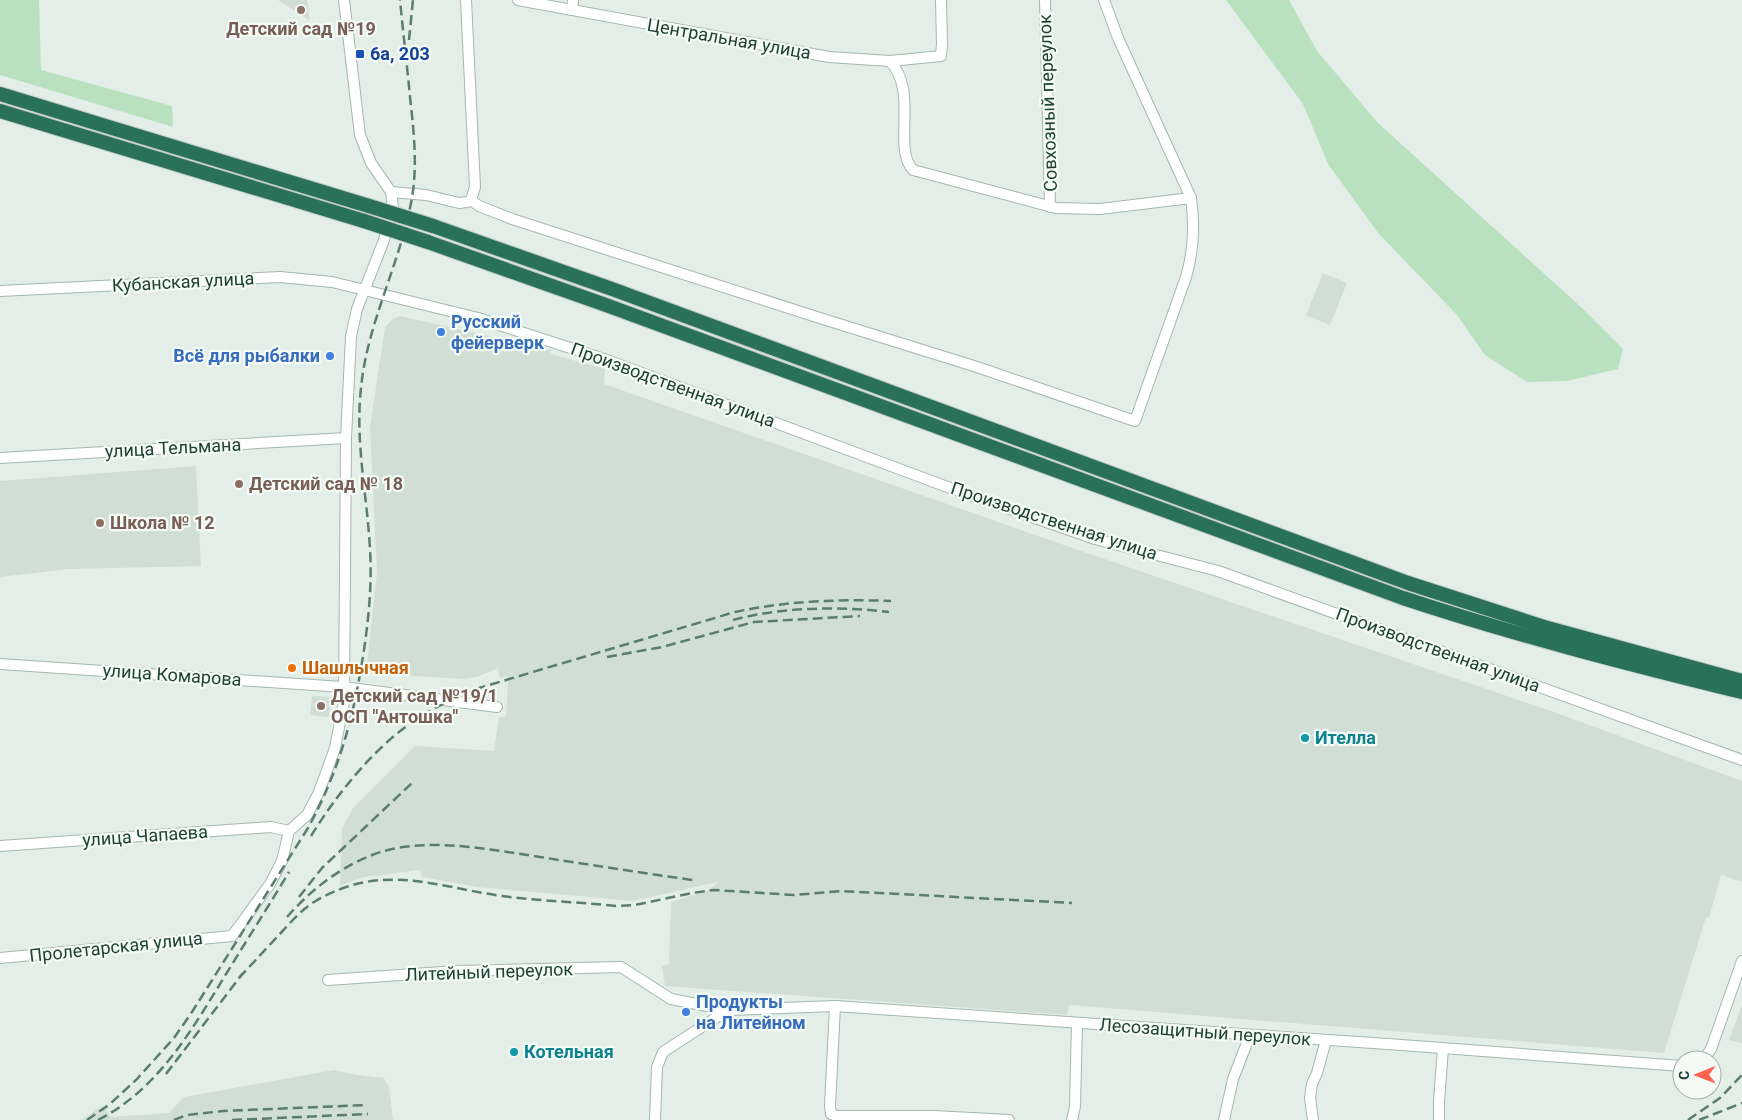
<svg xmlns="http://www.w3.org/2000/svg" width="1742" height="1120" font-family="Roboto,sans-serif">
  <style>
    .built { fill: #d1ded6 }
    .green { fill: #bae1bf }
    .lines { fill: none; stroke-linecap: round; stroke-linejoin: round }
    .minor-casing { stroke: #a5b7ae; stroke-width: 12 }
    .highway-casing { stroke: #c1cac6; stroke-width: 16 }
    .minor { stroke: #fff; stroke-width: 10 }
    .highway { stroke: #297158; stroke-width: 14 }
    .rail { stroke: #5b7d6f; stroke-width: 2.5; stroke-dasharray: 10 5; stroke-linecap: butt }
    .highway-bridge-casing { stroke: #c1cac6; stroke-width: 16; stroke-linecap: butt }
    .highway-bridge { stroke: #297158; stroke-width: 14 }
    .education-dot { fill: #8d6e63; stroke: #f4faf6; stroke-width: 2 }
    .transit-dot { fill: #1a4fb4; stroke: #f4faf6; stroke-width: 2 }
    .shop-dot { fill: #3f7fe0; stroke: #f4faf6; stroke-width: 2 }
    .food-dot { fill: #e8710a; stroke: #f4faf6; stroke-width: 2 }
    .culture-dot { fill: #0f9aa8; stroke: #f4faf6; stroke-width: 2 }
    .labels { text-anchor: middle; stroke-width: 4.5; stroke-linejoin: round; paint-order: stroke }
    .education-label { font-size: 18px; font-weight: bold; fill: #785e54; stroke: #f4faf6; text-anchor: start }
    .street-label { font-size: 18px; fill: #204234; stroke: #f4faf6 }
    .transit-label { font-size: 18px; font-weight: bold; fill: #164399; stroke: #f4faf6; text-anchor: start }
    .shop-label { font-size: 18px; font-weight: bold; fill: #366cbe; stroke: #f4faf6; text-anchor: start }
    .food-label { font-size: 18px; font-weight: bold; fill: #c56008; stroke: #f4faf6; text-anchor: start }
    .culture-label { font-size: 18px; font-weight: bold; fill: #0d838f; stroke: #f4faf6; text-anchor: start }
  </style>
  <rect width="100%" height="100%" fill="#e3eee8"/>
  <g class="built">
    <polygon points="278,0 307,0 310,21"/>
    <polygon points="1323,273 1347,283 1330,325 1306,315"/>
    <polygon points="400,316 551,350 551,354 605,369 604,384 1087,553 1554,712 1742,781 1742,882 1721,875 1709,918 1706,917 1664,1053 1069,1005 1067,1015 665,986 662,966 669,964 671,902 707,891 718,882 633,901 477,887 422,877 420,870 365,877 340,885 342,828 353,808 415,746 494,751 499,717 506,716 508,683 507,676 500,678 498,668 477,677 463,679 366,673 377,573 370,427 385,327 393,319"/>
    <polygon points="196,466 201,566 69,569 0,577 0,481"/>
    <polygon points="312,696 331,697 329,717 310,715"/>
    <polygon points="1742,1005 1742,1043 1729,1040"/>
    <polygon points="334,1070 358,1075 384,1078 389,1087 393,1120 81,1120 103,1106 111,1117 169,1113 184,1097"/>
  </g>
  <g class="green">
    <polygon points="0,0 39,0 41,70 172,106 173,127 0,75"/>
    <polygon points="1226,0 1289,0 1317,51 1378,123 1582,308 1623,349 1618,369 1567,381 1527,382 1485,355 1457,315 1379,234 1328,164 1303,104"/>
  </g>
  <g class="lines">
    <g class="minor-casing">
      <g id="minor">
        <polyline points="466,0 475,187 471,200"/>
        <polyline points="518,0 829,57 890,61 941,56 942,44 941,0"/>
        <polyline points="1045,0 1050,207"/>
        <polyline points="572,10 573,0"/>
        <path d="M890,61C919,92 892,148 913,170L1056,208L1100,209L1191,198"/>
        <path d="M391,192L426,195L459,203L467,202L471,200L479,206L512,219L823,319L977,367L1135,421L1186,277C1194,250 1195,226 1191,198L1118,38L1104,0"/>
        <polyline points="0,291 280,277 332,282 478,318 607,360 961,492 1095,539 1218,571 1742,760"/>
        <polyline points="0,458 346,438"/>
        <polyline points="0,664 343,687 497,707"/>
        <polyline points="0,846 271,827 289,831"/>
        <polyline points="0,958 232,936 270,884 282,861 289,831 307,815 319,792 335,748 344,702 346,438 351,336 357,309 384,240 393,207 391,192 371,163 360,135 344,0"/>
        <polyline points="328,980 457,971 621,967 671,999 728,1010 835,1006 1388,1044 1682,1066"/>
        <polyline points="835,1006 830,1106 831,1114 837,1116 934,1116 1009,1120"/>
        <polyline points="1703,1060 1711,1049 1742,961"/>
        <polyline points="655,1120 657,1067 663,1052 728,1010"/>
        <polyline points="1072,1120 1075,1106 1077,1023"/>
        <polyline points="1224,1120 1233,1079 1250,1035"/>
        <polyline points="1313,1120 1310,1098 1312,1084 1317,1073 1326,1040"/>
        <polyline points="1439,1120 1439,1101 1443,1048"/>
      </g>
    </g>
    <g class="highway-casing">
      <g id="highway">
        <polyline points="0,94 369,206"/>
        <polyline points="0,111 364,221"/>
        <polyline points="433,226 612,289 1408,583 1544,627 1742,681"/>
        <path d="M428,242L606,305L1403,598C1515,635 1628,664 1742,692"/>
      </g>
    </g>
    <use href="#minor" class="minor"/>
    <use href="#highway" class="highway"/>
    <g class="rail">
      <polyline points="409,40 413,0"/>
      <path d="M733,620C780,607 840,606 889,612"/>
      <polyline points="607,657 662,647 754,622 860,616"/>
      <path d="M311,836C337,794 375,746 417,719C436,706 458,697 479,688L735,612C787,601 838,599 891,601"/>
      <polyline points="299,897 322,868 412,783"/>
      <path d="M287,917C315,885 354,856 397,848C444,840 493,850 540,857C591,865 642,873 693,880"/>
      <path d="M239,978C252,964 265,950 278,936C289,924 300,911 314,902C381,862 432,886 502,896C540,901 578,902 616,906L635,905L692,893L714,890L794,895L841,891L1072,903"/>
      <polyline points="166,1074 243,973"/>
      <path d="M87,1120L110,1104L136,1080L174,1038L192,1012L308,828C340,769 354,716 364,650C369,616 372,583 370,549C367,494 355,442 361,388C367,324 399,266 411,203C418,168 414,133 410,97C407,65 403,32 400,0"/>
      <path d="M98,1120C161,1088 195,1024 231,966C250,935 270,904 289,872"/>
      <polyline points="174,1120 187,1115 223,1111 366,1105"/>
      <polyline points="232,1120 368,1114"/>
      <polyline points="1688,1120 1720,1098 1742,1075"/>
      <polyline points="1699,1120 1742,1103"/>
    </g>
    <g class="highway-bridge-casing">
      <g id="highway-bridge">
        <polyline points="369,206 433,226"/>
        <polyline points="364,221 428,242"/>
      </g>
    </g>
    <use href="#highway-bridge" class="highway-bridge"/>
  </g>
  <g class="education-dot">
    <circle cx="301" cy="10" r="5"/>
    <circle cx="239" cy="484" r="5"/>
    <circle cx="100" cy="523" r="5"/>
    <circle cx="321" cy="706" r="5"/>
  </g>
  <rect class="transit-dot" x="355" y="49" width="10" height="10" rx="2.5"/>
  <g class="shop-dot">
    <circle cx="441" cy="332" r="5"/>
    <circle cx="330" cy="356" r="5"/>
    <circle cx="686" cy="1012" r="5"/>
  </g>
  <circle class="food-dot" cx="292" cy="668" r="5"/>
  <g class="culture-dot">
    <circle cx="1305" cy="738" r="5"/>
    <circle cx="514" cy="1052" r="5"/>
  </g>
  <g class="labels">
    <g class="education-label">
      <text x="301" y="35" text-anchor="middle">Детский сад №19</text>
      <text x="249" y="490">Детский сад № 18</text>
      <text x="110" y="529">Школа № 12</text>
      <text x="331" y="702">Детский сад №19/1<tspan x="331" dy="21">ОСП "Антошка"</tspan></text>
    </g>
    <g class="street-label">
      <text transform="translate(729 39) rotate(10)" y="6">Центральная улица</text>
      <text transform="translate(1048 103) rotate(-92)" y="6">Совхозный переулок</text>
      <text transform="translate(183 282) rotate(-3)" y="6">Кубанская улица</text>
      <text transform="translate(673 385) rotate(20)" y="6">Производственная улица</text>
      <text transform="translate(173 448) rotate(-3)" y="6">улица Тельмана</text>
      <text transform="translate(1054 521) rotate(18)" y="6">Производственная улица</text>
      <text transform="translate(1438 650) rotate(20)" y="6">Производственная улица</text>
      <text transform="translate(172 675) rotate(4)" y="6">улица Комарова</text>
      <text transform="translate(145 836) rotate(-4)" y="6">улица Чапаева</text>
      <text transform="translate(116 947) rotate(-6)" y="6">Пролетарская улица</text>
      <text transform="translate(489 972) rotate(-2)" y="6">Литейный переулок</text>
      <text transform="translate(1205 1032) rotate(4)" y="6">Лесозащитный переулок</text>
    </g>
    <g class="transit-label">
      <text x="370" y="60">6a, 203</text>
    </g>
    <g class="shop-label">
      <text x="451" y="328">Русский<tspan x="451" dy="21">фейерверк</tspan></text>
      <text x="320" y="362" text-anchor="end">Всё для рыбалки</text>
      <text x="696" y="1008">Продукты<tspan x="696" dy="21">на Литейном</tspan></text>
    </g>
    <g class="food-label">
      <text x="302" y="674">Шашлычная</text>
    </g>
    <g class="culture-label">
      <text x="1315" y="744">Ителла</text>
      <text x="524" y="1058">Котельная</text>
    </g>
  </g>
  <g transform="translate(1697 1075) rotate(269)"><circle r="24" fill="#f4faf6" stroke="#9fb0a8"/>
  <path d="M0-4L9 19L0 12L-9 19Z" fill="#ff6350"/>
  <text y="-8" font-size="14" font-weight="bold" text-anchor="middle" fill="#204234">С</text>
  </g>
</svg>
